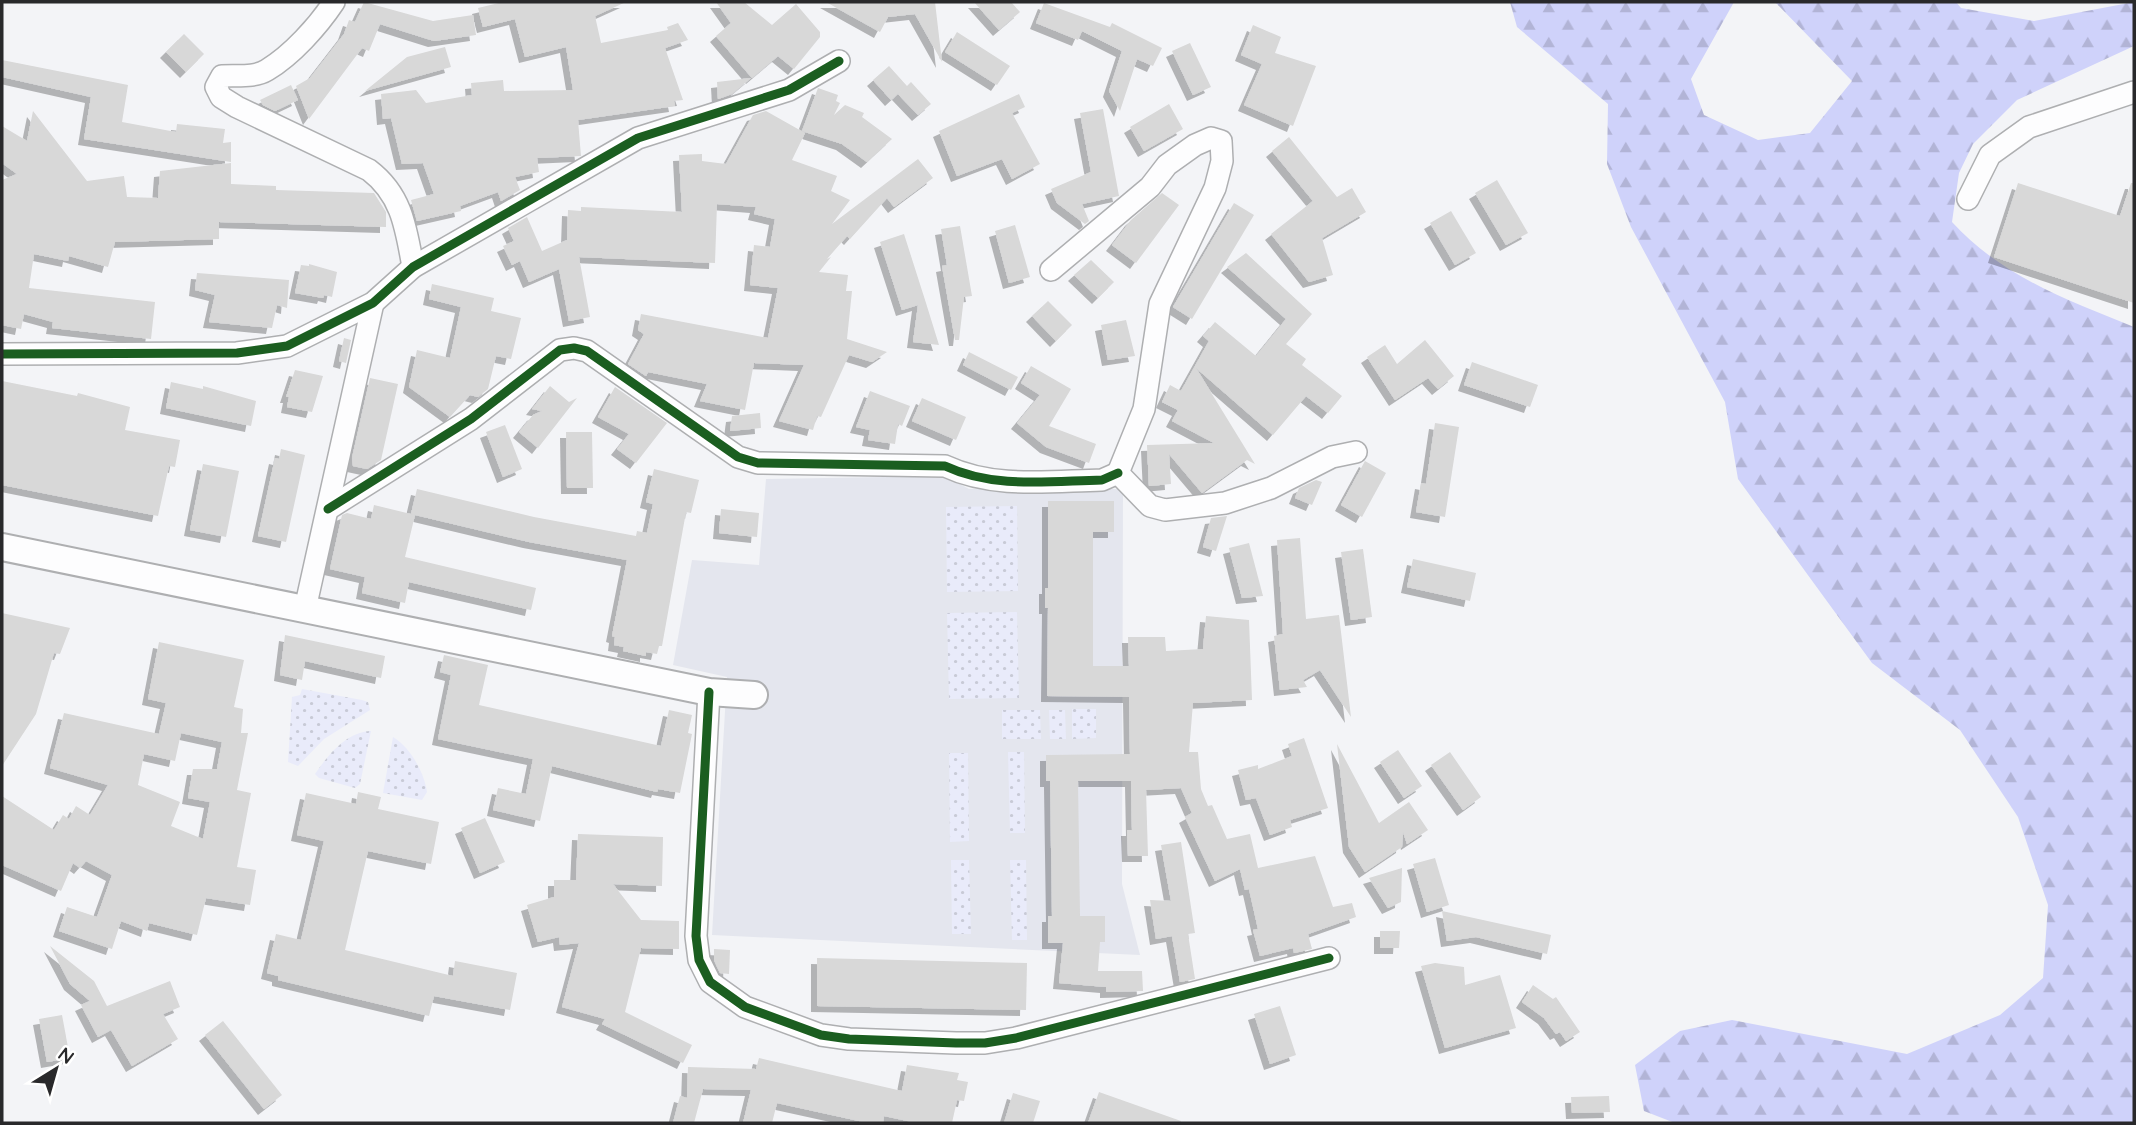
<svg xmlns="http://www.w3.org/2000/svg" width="2136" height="1125" font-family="Quicksand,sans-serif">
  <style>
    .built { fill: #e4e6ee }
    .green { fill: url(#green-dots) }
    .forest { fill: url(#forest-firs) }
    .building { fill: #d8d8d8; fill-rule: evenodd; filter: url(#shadow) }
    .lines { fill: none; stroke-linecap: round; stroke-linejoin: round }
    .minor-casing { stroke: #aeafb1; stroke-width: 24 }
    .major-casing { stroke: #aeafb1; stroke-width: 30 }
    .minor { stroke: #fdfdfe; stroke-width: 21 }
    .major { stroke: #fdfdfe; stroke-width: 26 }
    .cycleway-casing { stroke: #fff; stroke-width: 13 }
    .cycleway { stroke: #1b5e20; stroke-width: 9 }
  </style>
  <defs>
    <pattern id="green-dots" width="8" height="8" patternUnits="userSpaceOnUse" patternTransform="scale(1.75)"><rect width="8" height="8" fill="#e9ebfa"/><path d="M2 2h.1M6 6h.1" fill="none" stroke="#c8cad6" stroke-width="1.8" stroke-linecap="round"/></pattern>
    <pattern id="forest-firs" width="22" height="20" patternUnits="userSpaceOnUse" patternTransform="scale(1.75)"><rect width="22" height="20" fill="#cfd2fa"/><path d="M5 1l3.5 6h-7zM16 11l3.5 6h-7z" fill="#b2b4d6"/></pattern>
    <filter id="shadow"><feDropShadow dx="-6" dy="6" stdDeviation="0" flood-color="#0004"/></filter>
  </defs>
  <rect width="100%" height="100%" fill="#f3f4f7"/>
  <polygon class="built" points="945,476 969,489 1123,489 1122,884 1140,955 712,935 727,677 673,665 692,560 759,565 766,479"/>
  <g class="green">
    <polygon points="1017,506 1018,591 947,592 946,507"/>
    <polygon points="1017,612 1019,698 949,699 947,613"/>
    <polygon points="302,689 362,700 368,702 370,710 324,739 298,766 288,762 292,697 300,695"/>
    <polygon points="1072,709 1096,709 1096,738 1072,739"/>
    <polygon points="1002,710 1040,710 1041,739 1002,739"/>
    <polygon points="1049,710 1065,710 1066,739 1050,739"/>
    <path d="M371,731L360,784L355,788L319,778L315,774C328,755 346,732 371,731Z"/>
    <path d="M393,737C410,747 424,772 427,792L422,800L383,793Z"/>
    <polygon points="1008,752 1024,752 1025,833 1010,833"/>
    <polygon points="949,753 968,753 969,841 950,842"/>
    <polygon points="951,860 969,860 971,934 952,934"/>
    <polygon points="1010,860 1026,860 1027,940 1012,940"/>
  </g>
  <path class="forest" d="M1510,2H1734L1691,79L1704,115L1758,140L1810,133L1852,81L1775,2H1956L1961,8L2034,21L2134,2V46L2017,100L1973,144L1959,173L1952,222C2001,276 2069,301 2134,327V1123H1675L1644,1111L1635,1065L1680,1031L1732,1020L1907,1054L2000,1015L2043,978L2048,905L2018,817L1960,730L1872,663L1738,479L1725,402L1631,227L1607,164L1608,104L1517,27Z"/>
  <g class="building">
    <polygon points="364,2 433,21 473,15 476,35 434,41 380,24 369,51 362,48 309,119 296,86 310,78 344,34 349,20 355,22"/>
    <polygon points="503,2 626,2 595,16 601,43 668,30 667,27 678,23 688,40 665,48 683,100 674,101 675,106 578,120 581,156 537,158 539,172 515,177 520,190 501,201 498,192 460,206 461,211 417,221 411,200 434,194 423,163 402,164 391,118 383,119 381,94 416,90 426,103 472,95 471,83 503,80 504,91 573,90 566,47 525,57 515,19 483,27 478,8"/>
    <polygon points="716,2 744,2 772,25 796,4 820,32 820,37 794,69 778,56 752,78 716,36 731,23"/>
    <polygon points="826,2 935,2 942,62 915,14 888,17 880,32"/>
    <polygon points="974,2 1011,2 1020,12 999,30"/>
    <polygon points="1044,3 1110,27 1112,23 1162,48 1153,66 1137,59 1120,111 1109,91 1122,51 1082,31 1078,40 1036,23"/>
    <polygon points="1253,25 1281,37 1275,53 1316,66 1293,126 1244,105 1262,64 1241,55"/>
    <polygon points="957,32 1010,66 997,85 945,52"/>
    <polygon points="184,34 204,54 186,72 166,52"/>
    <polygon points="1190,43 1211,87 1193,95 1172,51"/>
    <polygon points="445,47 451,67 365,91 407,57"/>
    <polygon points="2,60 128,85 122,122 176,132 177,124 225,129 223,143 231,142 231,162 84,139 91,97 2,77"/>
    <polygon points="889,66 907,86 911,82 931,104 918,115 898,94 902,90 891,100 873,80"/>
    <polygon points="751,78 732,94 718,99 717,82"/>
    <polygon points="291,85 298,100 275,111 263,105 260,100"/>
    <polygon points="818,88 838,95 836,101 840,103 834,115 845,105 864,113 862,117 892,139 867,162 842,144 802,131"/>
    <polygon points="1019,94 1025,107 1012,113 1040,164 1012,179 1002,159 957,176 939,131"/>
    <polygon points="1169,104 1183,129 1144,151 1130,127"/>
    <polygon points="1103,109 1119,196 1082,204 1089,221 1085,224 1057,203 1051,189 1091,172 1080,113"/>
    <polygon points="33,111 87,181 124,176 127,197 158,198 160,171 231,163 231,184 276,186 276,190 374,193 386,212 386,227 219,222 219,239 115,242 108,267 69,256 68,261 34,254 29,288 155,302 151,339 52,328 53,322 24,314 21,329 2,325 2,180 17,174 2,163 2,126 27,141"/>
    <polygon points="766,111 805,133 792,160 837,176 831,191 850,200 832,224 918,159 933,178 894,207 887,198 850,239 847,236 827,259 831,257 819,272 848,275 846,291 852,291 847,339 887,352 872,362 849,355 821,417 817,416 813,430 779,421 804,365 754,363 745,410 700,401 707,384 648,372 646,376 628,364 644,334 638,330 641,314 768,338 778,288 750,285 754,245 770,247 775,219 754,214 756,207 717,204 715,263 579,257 590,317 569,321 559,269 529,282 520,261 512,265 503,246 514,241 508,228 527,217 542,251 567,240 568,210 581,211 581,207 682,212 679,155 702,154 702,161 726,164 753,115"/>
    <polygon points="1289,137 1337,197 1352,188 1366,212 1322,238 1333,275 1309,282 1271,234 1313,201 1272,151"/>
    <polygon points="1497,180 1528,233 1506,245 1475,193"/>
    <polygon points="2018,183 2120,216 2131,183 2134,183 2134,303 1994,257"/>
    <polygon points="1162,193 1179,205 1136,263 1112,245 1131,220"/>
    <polygon points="1234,203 1254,215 1192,319 1173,307"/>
    <polygon points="1451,211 1476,253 1455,265 1430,223"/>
    <polygon points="1015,225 1030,277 1009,283 995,231"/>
    <polygon points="960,226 972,296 964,297 959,340 955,340 942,266 947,265 941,229"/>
    <polygon points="904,234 926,303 939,345 913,342 918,305 902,310 880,242"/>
    <polygon points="1246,253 1312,314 1286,344 1306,359 1302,365 1342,396 1328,413 1306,396 1273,435 1196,368 1255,464 1247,460 1202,493 1169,454 1171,484 1149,486 1147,445 1214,443 1172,421 1178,410 1162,402 1170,385 1181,391 1209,341 1203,336 1215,322 1256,356 1286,319 1227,267"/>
    <polygon points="1091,260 1114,282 1098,298 1074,275"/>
    <polygon points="309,264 337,272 332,297 324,295 323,298 295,293 301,265 309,266"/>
    <polygon points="197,273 289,280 287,308 277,305 272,328 209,322 215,295 195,290"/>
    <polygon points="432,284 494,298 491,311 521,318 511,359 496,356 488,389 478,397 470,395 450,417 409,387 417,350 450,358 461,307 429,299"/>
    <polygon points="1048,301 1072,325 1056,341 1032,316"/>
    <polygon points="1126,320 1135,356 1108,360 1101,325"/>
    <polygon points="344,338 351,340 346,363 339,361"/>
    <polygon points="1425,340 1454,376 1438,389 1428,378 1395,400 1367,357 1385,345 1397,364"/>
    <polygon points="969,352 1018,377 1011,390 963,365"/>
    <polygon points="1472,362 1538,385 1530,407 1464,385"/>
    <polygon points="1031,366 1071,389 1049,426 1096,444 1089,463 1046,447 1017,423 1040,395 1021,383"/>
    <polygon points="295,370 323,376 312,412 287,407 289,397 286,397"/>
    <polygon points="370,378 398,384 381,460 367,469 353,466 352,458"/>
    <polygon points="2,381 77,396 78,393 130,407 125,430 180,440 175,467 169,466 158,516 2,485"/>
    <polygon points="171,382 203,389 203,386 256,401 251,426 166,408"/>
    <polygon points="550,386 569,402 577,398 538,448 519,432 533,415 542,411 532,409"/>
    <polygon points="615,387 667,423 636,463 617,449 629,434 598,417"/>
    <polygon points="870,391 910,406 902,426 898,424 895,444 868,440 870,430 856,427"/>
    <polygon points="922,398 966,417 956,440 912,421"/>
    <polygon points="760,413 761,428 730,431 732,416"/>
    <polygon points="1435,423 1459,427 1445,517 1416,512 1421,483 1426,484"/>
    <polygon points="505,425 522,469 503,477 486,432"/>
    <polygon points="566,432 592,432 593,488 567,488"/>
    <polygon points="281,449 305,455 286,542 258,536 275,458 279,459"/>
    <polygon points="1365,461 1386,473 1362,517 1341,505"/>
    <polygon points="203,464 239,471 226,537 190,530"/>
    <polygon points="654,469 699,480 691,513 686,512 662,646 659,646 657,654 646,652 646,656 623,651 624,647 614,645 615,637 612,636 627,560 529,542 411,514 417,489 534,517 636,536 637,531 647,533 653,504 646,502"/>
    <polygon points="1316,480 1322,482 1312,505 1295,498 1299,488"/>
    <polygon points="1048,501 1114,501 1114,532 1093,532 1093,666 1129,666 1128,637 1165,637 1166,651 1203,649 1206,616 1249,620 1252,700 1193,703 1189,752 1198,752 1201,789 1208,806 1212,805 1227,839 1250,834 1258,868 1315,856 1333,907 1352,903 1356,917 1308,934 1312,949 1294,953 1293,948 1260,956 1253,930 1258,929 1249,889 1245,890 1240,869 1215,881 1185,817 1192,813 1181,788 1146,790 1148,856 1128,856 1127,830 1132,830 1131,781 1078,781 1080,916 1105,916 1105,942 1100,942 1098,971 1142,971 1143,991 1106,992 1106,987 1059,983 1063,943 1048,943 1048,916 1052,916 1050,781 1046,781 1046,755 1130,754 1129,697 1047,696 1048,608 1045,608 1045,588 1048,588"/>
    <polygon points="374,505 415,515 405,557 536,588 531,610 409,582 405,603 362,593 365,577 330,569 342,515 347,513 371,519"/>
    <polygon points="721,509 759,513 757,537 719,533"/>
    <polygon points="1227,516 1216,551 1203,547 1211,518"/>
    <polygon points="1300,538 1306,619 1339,615 1351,717 1320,670 1303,680 1307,687 1280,690 1274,636 1283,634 1277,540"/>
    <polygon points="1249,543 1263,596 1242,598 1229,548"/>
    <polygon points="1363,549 1372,617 1351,620 1341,552"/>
    <polygon points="1413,559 1476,573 1470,601 1407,587"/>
    <polygon points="2,613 70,628 60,654 54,653 36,714 2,766"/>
    <polygon points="285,635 385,656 381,678 305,661 302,680 280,675"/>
    <path d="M159,642L244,660L234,707L243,709L241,733H248L237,790L251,793L237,867L256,870L250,905L206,898L197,935L149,923L147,931L121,921L112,949L59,931L67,907L97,917L112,875L86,861L80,868L73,863L61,891L2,865V796L54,830L63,815L69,819L76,806L90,815L108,785L50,768L64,713L159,734L166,703L148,699ZM181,733L222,742L217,769H193L188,798L210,802L203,839L171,826L180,802L138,785L144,754L175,761Z"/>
    <polygon points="444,655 488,665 479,705 661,746 669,710 692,715 688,733 692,734 680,793 658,789 657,792 552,766 540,821 493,810 498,788 526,794 533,759 438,739 451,675 440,672"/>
    <polygon points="1304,738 1328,808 1290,820 1292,827 1270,835 1256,798 1246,800 1238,770 1258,765 1258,769 1292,756 1288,744"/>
    <polygon points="1337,744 1379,823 1409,802 1428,830 1407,844 1403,832 1402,847 1365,872 1349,847"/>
    <polygon points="1398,750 1422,786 1404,798 1380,762"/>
    <polygon points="1450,752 1481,797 1463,810 1431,765"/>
    <polygon points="358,792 381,797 378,809 439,822 431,864 368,851 345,950 453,976 455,961 517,973 510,1010 434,996 429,1016 278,980 278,976 267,973 276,934 301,940 324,841 297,835 306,793 356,804"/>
    <polygon points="485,818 505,862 480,873 461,828"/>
    <polygon points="578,834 663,837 662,886 613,884 641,920 679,921 679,949 641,948 625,1012 692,1045 683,1063 602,1024 605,1019 562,1007 579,943 560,945 559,937 538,942 527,905 554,897 554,880 576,880"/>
    <polygon points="1181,842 1195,933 1188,934 1195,979 1180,982 1172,936 1156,939 1150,900 1171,901 1161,845"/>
    <polygon points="1435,858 1449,905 1427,912 1413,864"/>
    <polygon points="1402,868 1401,902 1388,908 1369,878"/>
    <polygon points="1442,911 1551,935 1547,954 1476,937 1447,941"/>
    <polygon points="1380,931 1400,931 1399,948 1380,948"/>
    <polygon points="50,946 94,981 107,1006 170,981 180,1007 163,1014 178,1039 132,1066 111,1030 98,1037 81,1005 90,1001 70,984"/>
    <polygon points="714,949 730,950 729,974 720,973 714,960"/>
    <polygon points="817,958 1027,963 1026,1010 817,1006"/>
    <polygon points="1435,963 1464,967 1465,985 1500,975 1516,1028 1445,1048 1421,966"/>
    <polygon points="1533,985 1553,999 1556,997 1580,1032 1566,1041 1560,1032 1556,1034 1544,1018 1522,1002"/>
    <polygon points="1280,1006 1296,1055 1270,1064 1254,1014"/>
    <polygon points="62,1015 70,1058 47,1062 39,1019"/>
    <polygon points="223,1021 282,1095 264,1109 205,1035"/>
    <polygon points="759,1058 902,1091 907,1065 959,1073 957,1080 968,1082 964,1101 957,1100 952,1123 917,1123 884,1116 883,1123 868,1123 777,1103 772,1123 743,1123 751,1090 703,1089 694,1123 673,1123 680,1096 687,1098 688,1067 756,1069"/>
    <polygon points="1099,1092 1181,1121 1180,1123 1088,1123"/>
    <polygon points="1013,1093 1040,1101 1033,1123 1004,1123"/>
    <polygon points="1609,1096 1610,1112 1572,1113 1571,1097"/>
  </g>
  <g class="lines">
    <g class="minor-casing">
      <g id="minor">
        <path d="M334,2C318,26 292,55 267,70C254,78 237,75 222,76L216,87L221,97L237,107L369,170C402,195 406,228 413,267"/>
        <polyline points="1968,199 1990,155 2029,127 2134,92"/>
        <polyline points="1051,270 1150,187 1167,165 1195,145 1211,138 1221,141 1222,161 1215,188 1160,304 1144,409 1118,473 1150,506 1165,510 1225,503 1271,488 1332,457 1356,452"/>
        <polyline points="2,354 237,353 287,346 373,303 413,267 638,138 789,90 839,61"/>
        <path d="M328,509L471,419L560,350L574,348L587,351L738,457L758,463L945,466C994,489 1049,481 1102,480L1118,473"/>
        <polyline points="305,609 373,303"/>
        <polyline points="709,692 696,936 699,960 710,982 745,1007 821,1035 849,1039 956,1043 985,1043 1016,1038 1329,958"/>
      </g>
    </g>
    <g class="major-casing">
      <polyline id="major" points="2,547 709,692 754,695"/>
    </g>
    <use href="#minor" class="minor"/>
    <use href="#major" class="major"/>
    <g class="cycleway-casing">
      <g id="cycleway">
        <polyline points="2,354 237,353 287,346 373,303 413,267 638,138 789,90 839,61"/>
        <path d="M328,509L471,419L560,350L574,348L587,351L738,457L758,463L945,466C994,489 1049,481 1102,480L1118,473"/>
        <polyline points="709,692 696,936 699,960 710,982 745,1007 821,1035 849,1039 956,1043 985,1043 1016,1038 1329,958"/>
      </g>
    </g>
    <use href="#cycleway" class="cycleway"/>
  </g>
  <rect width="2136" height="1125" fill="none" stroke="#29292b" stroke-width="7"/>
  <g transform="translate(56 1069) rotate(37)" stroke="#ffffff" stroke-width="5" paint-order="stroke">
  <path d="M0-5L12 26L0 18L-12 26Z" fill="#29292b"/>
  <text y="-10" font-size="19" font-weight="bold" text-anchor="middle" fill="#29292b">N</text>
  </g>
</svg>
